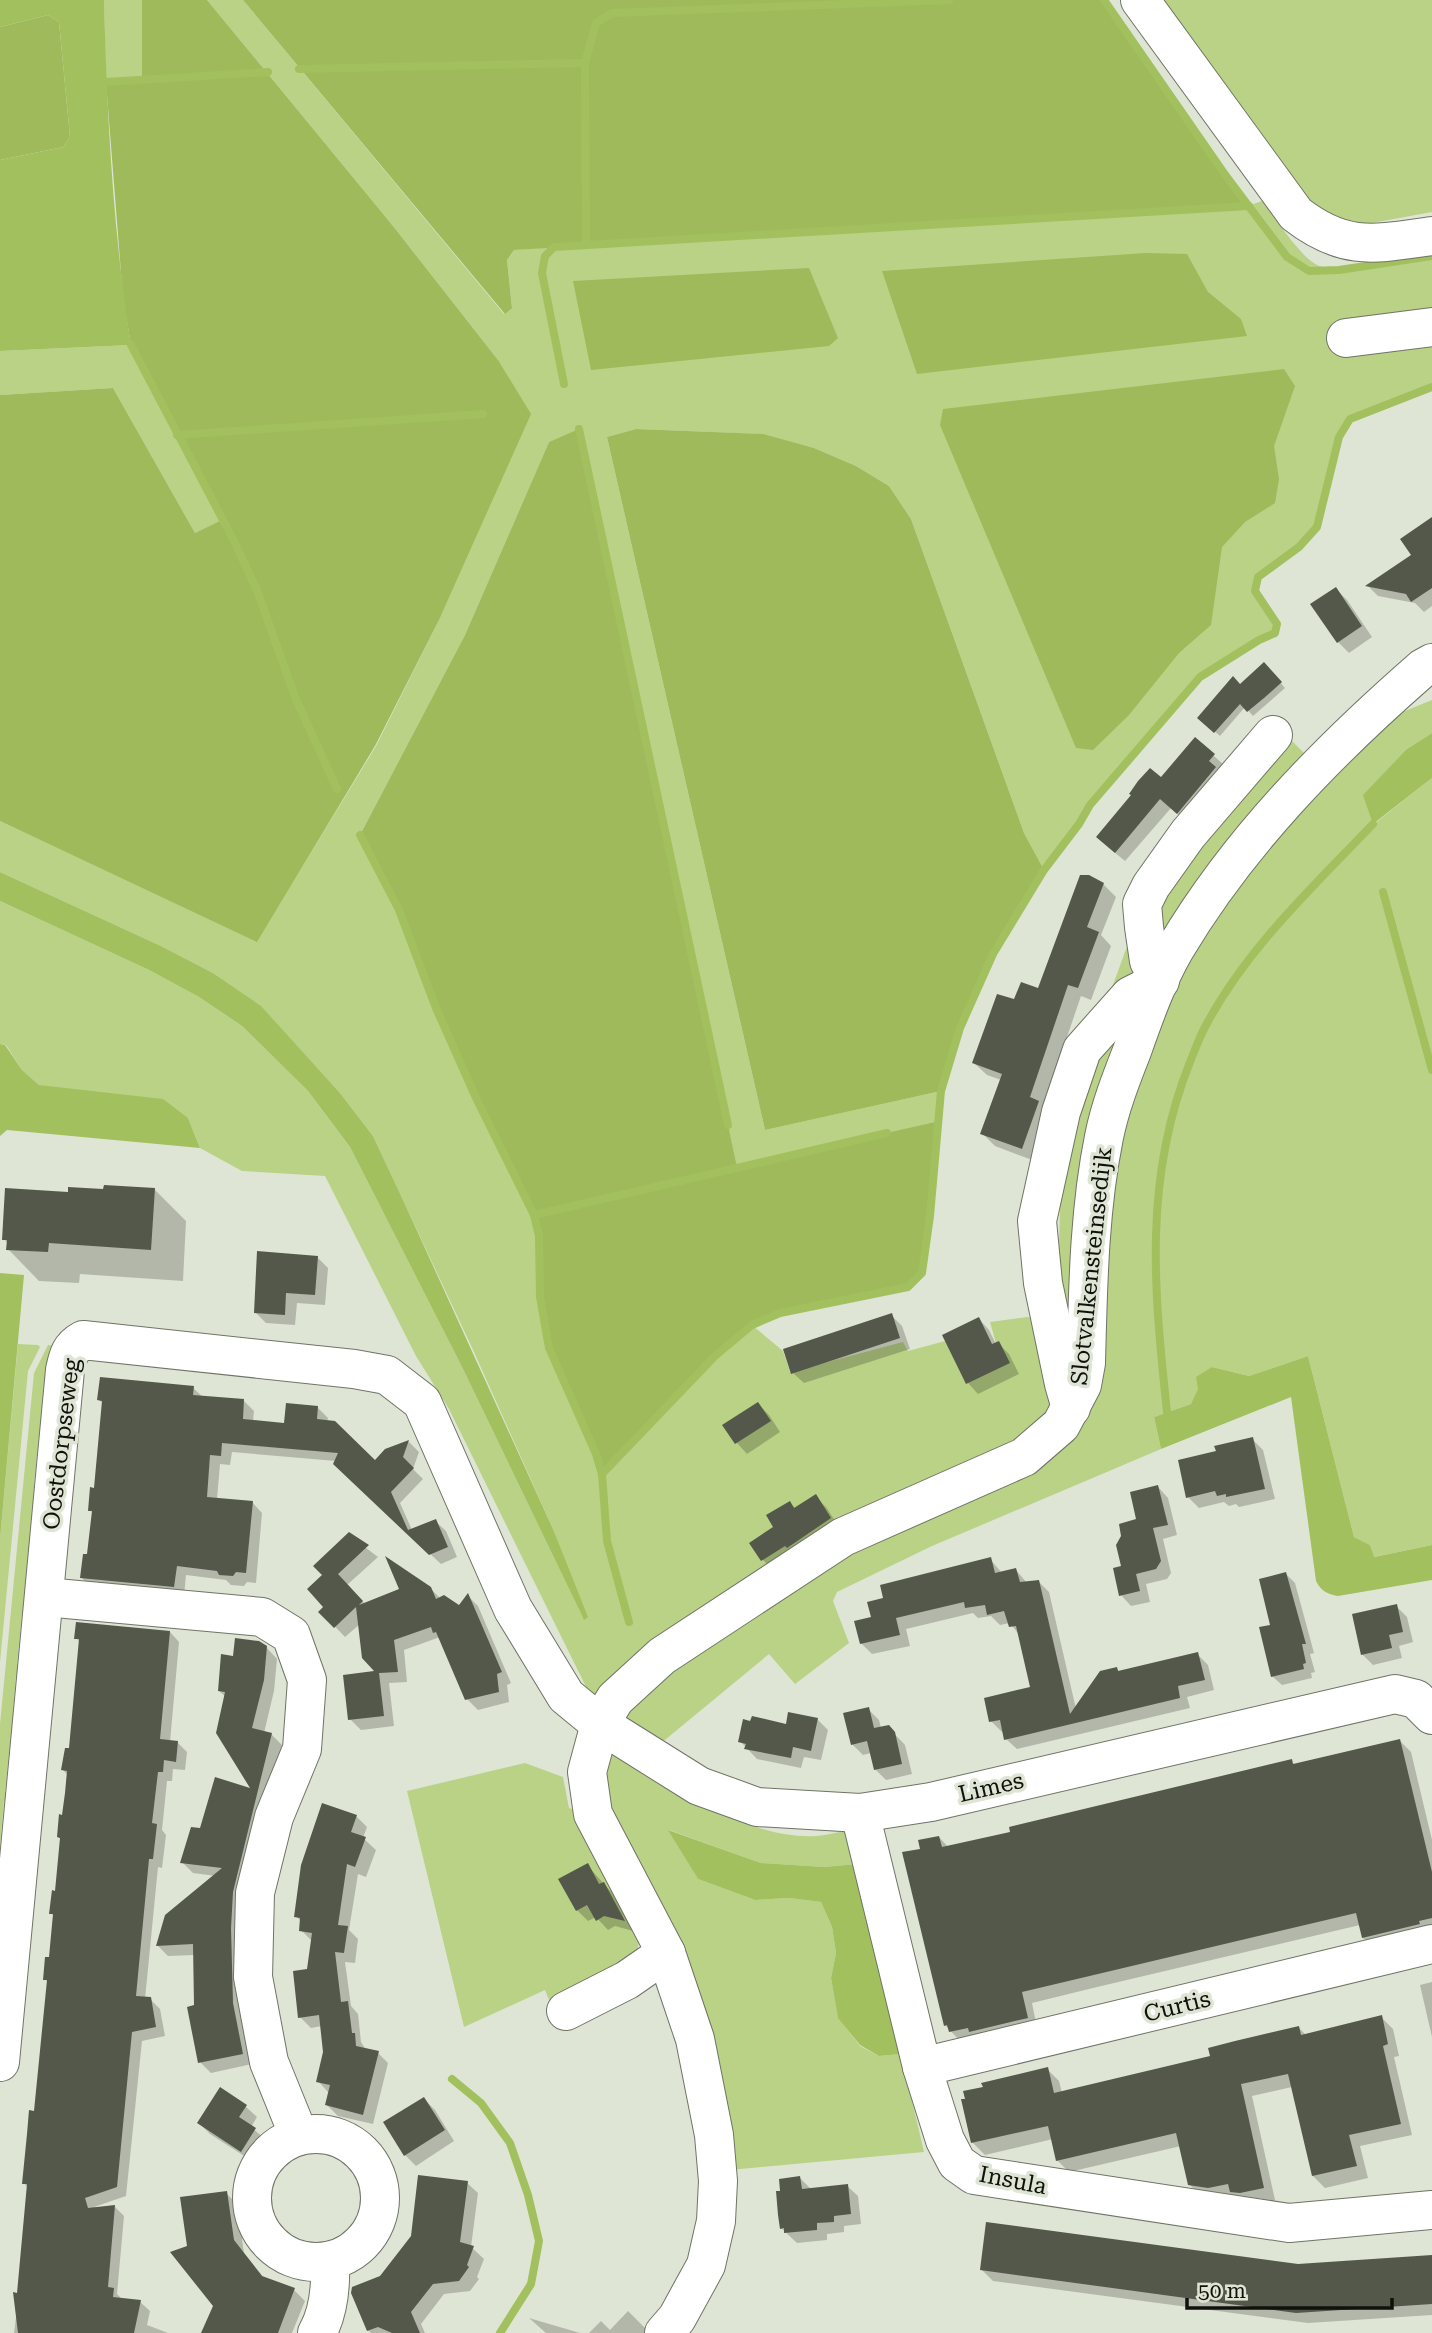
<svg xmlns="http://www.w3.org/2000/svg" width="1432" height="2333" font-family="'Roboto Serif',serif">
  <style>
    .green { fill: #bad286 }
    .forest { fill: #9eba5a }
    .water { fill: #a3c05f }
    .shadow { fill: #0003 }
    .lines { fill: none; stroke-linecap: round; stroke-linejoin: round }
    .stream { stroke: #a3c05f; stroke-width: 8 }
    .building { fill: #53584a }
    .minor-casing { stroke: #6f7466; stroke-width: 40 }
    .minor { stroke: #fff; stroke-width: 38 }
    .labels { text-anchor: middle; stroke-width: 7; stroke-linejoin: round; paint-order: stroke }
    .street-label { font-size: 23px; fill: #0f110c; stroke: #dfe5d5 }
  </style>
  <rect width="100%" height="100%" fill="#dfe5d5"/>
  <g class="green">
    <polygon points="104,0 142,0 142,80 106,82"/>
    <path d="M207,0H243L504,314L512,307L507,260L514,250L554,247L1248,206L1262,201C1275,217 1300,258 1319,266C1336,272 1410,255 1432,252V387L1350,420L1339,437L1317,527L1299,547L1258,577L1255,592L1277,624L1275,633L1259,640L1200,677L1090,805L1079,824L1044,870L1024,833L911,519L889,486L856,466L814,448L760,434L636,429L607,437L765,1130L941,1091L939,1121L737,1168L579,430L549,442L465,635L360,835L399,910L436,1008L477,1100L534,1215L539,1236L540,1297L549,1348L596,1454L602,1473L715,1356L752,1325L783,1351L790,1372L903,1342L908,1351L949,1340L1001,1361L990,1322L1027,1317L1040,1319L1054,1398L1048,1423L592,1699L449,1409L416,1356L325,1176L242,1171L200,1148L188,1118L39,1085L22,1070L6,1045L0,1044V901L149,970L199,997L242,1026L308,1091L350,1147L462,1367L584,1620L553,1529L474,1352L373,1136L340,1093L260,1006L213,973L161,946L0,872V821L257,941L376,746L438,622L498,360L393,226Z"/>
    <polygon points="1162,0 1432,0 1432,212 1361,225 1341,223 1308,202"/>
    <polygon points="131,345 223,520 195,533 113,388 0,395 0,351"/>
    <polygon points="1432,700 1432,733 1407,749 1374,824 1432,778 1432,1545 1373,1557 1370,1545 1354,1537 1308,1356 1249,1376 1212,1367 1191,1404 1154,1417 1161,1449 932,1546 837,1592 833,1601 849,1643 795,1684 769,1654 660,1744 619,1721 643,1686 873,1540 1045,1459 1119,1126 1178,968 1275,831 1400,713"/>
    <polygon points="1288,737 1308,757 1160,951 1072,1365 1058,1289 1061,1168 1079,1078 1129,941 1143,913"/>
    <polygon points="18,1344 38,1345 40,1347 28,1371 0,1662 0,1539"/>
    <polygon points="48,1345 54,1346 39,1436 34,1485 32,1614 22,1614 17,1664 28,1666 27,1676 16,1675 12,1725 22,1726 21,1734 11,1734 5,1792 15,1793 14,1802 4,1801 0,1846 0,1724 34,1373"/>
    <path d="M605,1751C662,1783 750,1841 817,1836C827,1835 838,1832 849,1830L857,1864L824,1867L761,1863L669,1830L698,1879L755,1900L789,1898L821,1902L832,1927L836,1953L831,1978L838,2017L860,2046L879,2056L901,2054L924,2152L730,2170L602,1793Z"/>
    <polygon points="525,1763 563,1777 569,1808 585,1814 641,1931 636,1957 549,2000 545,1990 464,2027 407,1791"/>
  </g>
  <g class="forest">
    <polygon points="142,0 207,0 393,226 498,360 531,414 438,622 375,746 257,942 0,821 0,395 113,388 195,533 222,520 131,345 123,298 106,82 142,80"/>
    <polygon points="243,0 1104,0 1249,206 514,250 507,260 512,308 505,314"/>
    <polygon points="48,15 59,22 70,137 63,147 0,160 0,27"/>
    <polygon points="1146,253 1187,254 1208,292 1241,319 1247,336 917,374 882,271"/>
    <polygon points="809,268 838,338 829,346 591,370 573,281"/>
    <polygon points="1284,369 1295,386 1274,446 1279,479 1275,503 1245,522 1222,547 1211,625 1179,653 1129,715 1093,750 1076,748 940,425 943,409"/>
    <polygon points="579,429 737,1167 939,1121 925,1258 922,1273 908,1287 780,1313 752,1325 715,1356 602,1474 596,1454 549,1348 540,1297 539,1236 534,1215 477,1100 436,1008 399,910 360,835 465,635 549,442"/>
    <polygon points="636,429 763,434 814,448 856,466 889,486 911,519 1024,833 1044,870 993,954 960,1028 941,1091 765,1130 607,437"/>
  </g>
  <g class="water">
    <path d="M0,0H104C107,115 113,232 131,345L0,351V160L63,147L70,137L59,22L48,15L0,27Z"/>
    <polygon points="1432,733 1432,778 1373,824 1363,795 1407,749"/>
    <polygon points="0,872 161,946 213,973 261,1006 340,1093 373,1136 403,1200 553,1529 588,1617 584,1620 462,1367 350,1147 308,1091 242,1026 199,997 149,970 0,901"/>
    <polygon points="0,1044 5,1045 22,1070 39,1085 163,1099 188,1118 200,1148 7,1130 0,1136"/>
    <polygon points="0,1273 24,1275 0,1539"/>
    <path d="M1308,1356L1354,1537L1370,1545L1374,1557L1432,1545V1580L1338,1596C1327,1594 1321,1591 1316,1581L1291,1397L1161,1449L1154,1417L1191,1404L1198,1389L1196,1377L1212,1367L1249,1376Z"/>
    <polygon points="668,1830 761,1863 824,1867 857,1864 901,2054 879,2056 860,2045 838,2018 831,1978 836,1953 832,1927 821,1902 789,1898 755,1900 698,1879"/>
  </g>
  <g class="shadow">
    <polygon points="1432,528 1432,606 1424,612 1415,603 1378,596 1368,586 1413,555"/>
    <polygon points="1336,589 1347,600 1372,637 1349,653 1338,642 1313,605"/>
    <polygon points="1264,664 1285,688 1253,716 1245,707 1220,736 1205,723"/>
    <polygon points="1196,740 1224,765 1187,822 1171,808 1125,861 1108,847"/>
    <polygon points="1103,884 1116,897 1101,935 1111,946 1091,1000 1081,996 1043,1107 1035,1161 995,1146 982,1133 1001,1080 987,1075 974,1063 1015,1002 1039,990"/>
    <polygon points="155,1190 186,1221 183,1281 80,1274 79,1283 39,1281 8,1249 8,1244 4,1239 69,1194"/>
    <polygon points="317,1257 328,1268 325,1305 297,1303 295,1325 266,1323 255,1312"/>
    <polygon points="891,1315 902,1326 910,1349 804,1383 793,1373"/>
    <polygon points="979,1319 989,1330 996,1344 998,1343 1009,1354 1019,1374 978,1394 968,1383"/>
    <polygon points="193,1388 203,1397 244,1401 254,1411 253,1422 286,1425 317,1407 328,1418 327,1422 375,1462 386,1451 409,1442 419,1452 413,1469 423,1479 400,1503 412,1530 435,1521 446,1531 457,1557 441,1564 345,1474 336,1461 232,1452 230,1465 220,1464 217,1499 252,1502 262,1513 256,1583 247,1582 244,1586 231,1585 226,1580 186,1575 184,1596 92,1588 82,1578 89,1556 93,1513 90,1510 95,1490 104,1404 99,1400"/>
    <polygon points="758,1404 769,1415 780,1432 747,1454 737,1443 725,1425"/>
    <polygon points="1252,1439 1263,1450 1275,1499 1239,1507 1236,1504 1229,1506 1224,1502 1199,1508 1188,1497 1218,1452"/>
    <polygon points="1158,1487 1168,1498 1177,1535 1163,1539 1171,1573 1167,1579 1146,1584 1150,1602 1131,1606 1121,1595 1123,1568 1138,1521"/>
    <polygon points="815,1497 826,1507 841,1530 773,1570 762,1559 790,1503 796,1509"/>
    <polygon points="349,1535 378,1557 347,1585 365,1604 430,1588 441,1599 459,1607 468,1596 478,1606 511,1683 507,1685 509,1702 478,1710 467,1699 440,1637 404,1650 407,1682 389,1683 394,1726 361,1730 350,1719 378,1673 360,1624 345,1637 321,1612 326,1607 324,1575"/>
    <polygon points="990,1559 1002,1573 1016,1570 1027,1583 1038,1581 1049,1592 1076,1709 1117,1669 1120,1672 1197,1654 1208,1665 1214,1690 1187,1697 1190,1708 1017,1749 1006,1739 1004,1732 1002,1732 991,1721 1032,1688 1020,1636 1010,1623 1000,1625 991,1616 978,1618 973,1613 906,1629 910,1646 872,1654 861,1643 885,1599"/>
    <polygon points="1286,1574 1295,1583 1314,1653 1310,1654 1315,1672 1311,1673 1312,1678 1282,1685 1272,1676 1272,1626"/>
    <polygon points="1396,1606 1407,1617 1413,1642 1399,1646 1402,1658 1373,1665 1362,1654"/>
    <polygon points="170,1632 179,1642 170,1742 177,1742 187,1752 185,1770 173,1769 172,1781 167,1781 162,1830 166,1835 162,1868 158,1867 145,1999 150,1999 160,2009 165,2036 142,2041 126,2196 94,2207 115,2207 124,2216 117,2294 123,2300 140,2302 150,2311 147,2325 168,2333 14,2333 16,2317 18,2318 28,2188 24,2183 36,2113 48,1982 45,1979 50,1959 54,1916 51,1913 57,1893 62,1840 58,1837 64,1817 68,1775 63,1770 70,1750 81,1643 76,1638"/>
    <polygon points="266,1647 277,1659 274,1691 264,1733 271,1734 282,1745 244,1900 252,2064 211,2073 200,2062 195,1955 168,1956 158,1946 216,1876 193,1873 182,1862 201,1829 254,1791 226,1697 219,1691 235,1658"/>
    <polygon points="868,1709 879,1720 881,1728 888,1727 905,1745 912,1774 886,1780 875,1769 871,1753 863,1755 852,1744"/>
    <polygon points="817,1719 828,1730 821,1760 804,1757 801,1768 757,1759 740,1741 787,1726"/>
    <polygon points="1400,1741 1411,1752 1432,1840 1432,1931 1374,1948 1363,1938 1360,1925 1093,1988 1032,2003 1037,2028 961,2042 945,2025 922,1850 939,1837 949,1848 1291,1761 1296,1766"/>
    <polygon points="356,1816 367,1827 363,1838 376,1850 366,1877 358,1874 349,1930 358,1939 355,1963 345,1962 351,2006 358,2014 361,2042 366,2050 378,2053 388,2063 373,2124 338,2116 327,2105 328,2092 318,2081 325,2052 322,2026 311,2028 300,2017 313,1942 301,1930 302,1922 296,1916"/>
    <polygon points="587,1865 614,1895 633,1931 615,1926 608,1930 596,1917 588,1921 577,1910"/>
    <polygon points="1432,1982 1432,2037 1420,1985"/>
    <polygon points="1381,2017 1393,2029 1399,2056 1394,2057 1412,2135 1360,2146 1368,2178 1325,2188 1313,2176 1292,2087 1252,2096 1275,2200 1253,2205 1202,2197 1190,2185 1181,2146 1069,2172 1057,2160 1053,2139 985,2155 973,2143 963,2101 1047,2069 1059,2081 1062,2093 1212,2057 1299,2028 1306,2035"/>
    <polygon points="221,2090 246,2107 257,2117 251,2127 266,2140 252,2161 210,2134 199,2123"/>
    <polygon points="424,2099 435,2110 454,2141 416,2166 405,2155"/>
    <polygon points="800,2178 811,2189 847,2186 858,2196 861,2224 844,2226 844,2232 827,2234 827,2240 797,2243 781,2228 782,2192"/>
    <polygon points="467,2183 478,2193 471,2247 484,2259 477,2277 479,2279 470,2291 444,2294 421,2324 425,2333 371,2333 368,2330 381,2277"/>
    <polygon points="226,2193 237,2204 244,2253 265,2279 294,2290 305,2301 292,2333 275,2333 189,2247"/>
    <polygon points="1432,2257 1432,2315 1308,2323 993,2281 982,2270 1298,2266"/>
    <polygon points="628,2311 650,2333 589,2333 601,2321 610,2330"/>
    <polygon points="529,2318 580,2333 546,2333"/>
  </g>
  <g class="lines">
    <g class="stream">
      <polyline points="1104,0 1226,176 1287,257 1309,271 1339,270 1432,256"/>
      <polyline points="299,69 585,63"/>
      <polyline points="106,82 268,72"/>
      <polyline points="586,244 585,63 596,23 612,13 949,0"/>
      <polyline points="131,345 234,541 257,590 295,697 337,789"/>
      <polyline points="564,384 542,273 545,256 554,247 1249,206"/>
      <polyline points="579,429 728,1125"/>
      <polyline points="177,435 483,414"/>
      <polyline points="360,835 399,910 436,1008 477,1100 534,1215 539,1236 540,1297 549,1348 596,1454 602,1474 607,1541 629,1622"/>
      <polyline points="1383,892 1432,1070"/>
      <polyline points="534,1215 887,1133"/>
      <path d="M1167,1412C1154,1290 1143,1179 1190,1062C1195,1050 1199,1038 1205,1027C1246,949 1313,887 1373,824"/>
      <polyline points="602,1474 715,1356 752,1325 780,1313 908,1287 922,1273 930,1216 941,1091 960,1028 993,954 1044,870 1079,824 1090,805 1200,677 1259,640 1275,633 1277,624 1255,591 1258,577 1299,547 1317,527 1339,437 1350,419 1432,387"/>
      <polyline points="452,2079 481,2103 510,2143 528,2195 539,2241 531,2284 500,2333"/>
    </g>
  </g>
  <g class="building">
    <polygon points="1432,517 1432,588 1411,602 1406,594 1365,586 1411,555 1400,539"/>
    <polygon points="1336,587 1362,626 1337,643 1310,604"/>
    <polygon points="1264,662 1282,682 1264,698 1247,712 1240,704 1214,733 1197,718 1233,676 1240,684"/>
    <polygon points="1195,737 1215,754 1209,761 1216,767 1177,814 1160,799 1115,853 1096,837 1131,795 1129,794 1138,781 1150,768 1161,777"/>
    <polygon points="1080,875 1089,875 1104,883 1087,927 1099,932 1078,988 1068,985 1030,1097 1039,1101 1022,1149 980,1134 1002,1074 972,1063 997,994 1014,999 1021,982 1038,988"/>
    <polygon points="104,1185 155,1188 151,1250 49,1243 48,1252 6,1250 7,1240 2,1240 5,1188 68,1192 68,1187 103,1189"/>
    <polygon points="257,1251 318,1256 315,1295 286,1293 285,1315 254,1313"/>
    <polygon points="892,1313 900,1338 791,1374 783,1349"/>
    <polygon points="979,1317 992,1344 999,1341 1010,1363 966,1384 942,1335"/>
    <polygon points="100,1377 194,1386 193,1395 244,1399 243,1419 284,1423 286,1403 318,1406 317,1419 335,1421 375,1460 385,1449 409,1440 403,1457 414,1468 391,1492 408,1530 436,1519 448,1547 429,1555 333,1464 338,1453 222,1443 221,1456 210,1455 207,1497 253,1501 246,1573 236,1572 233,1576 219,1575 217,1571 177,1566 174,1587 80,1578 83,1554 87,1554 92,1511 88,1511 90,1487 94,1488 96,1466 102,1401 97,1400"/>
    <polygon points="758,1402 771,1421 735,1444 722,1425"/>
    <polygon points="1253,1437 1265,1489 1226,1497 1226,1494 1217,1496 1215,1491 1186,1498 1178,1460 1216,1451 1214,1446"/>
    <polygon points="1158,1485 1168,1525 1153,1528 1161,1561 1156,1569 1136,1574 1140,1591 1119,1596 1113,1568 1121,1566 1116,1545 1121,1536 1119,1524 1136,1519 1130,1492"/>
    <polygon points="816,1494 831,1518 787,1548 785,1546 761,1561 749,1543 773,1527 766,1515 790,1501 794,1508"/>
    <polygon points="349,1532 369,1545 338,1574 363,1601 359,1605 399,1589 385,1556 431,1587 436,1599 444,1595 459,1605 468,1593 502,1672 497,1674 499,1692 465,1700 436,1632 433,1633 431,1627 394,1640 398,1672 379,1673 384,1716 348,1720 343,1675 374,1671 362,1658 356,1607 334,1628 318,1612 323,1607 307,1589 322,1575 313,1566"/>
    <polygon points="991,1557 995,1573 1016,1568 1020,1582 1039,1580 1070,1714 1100,1671 1117,1667 1118,1671 1198,1652 1205,1680 1178,1686 1180,1698 1004,1740 1000,1720 989,1722 984,1698 1030,1687 1016,1626 1009,1627 1004,1611 987,1615 985,1605 965,1608 964,1602 896,1618 900,1635 860,1644 854,1621 871,1617 867,1602 883,1598 880,1585"/>
    <polygon points="1286,1572 1306,1644 1302,1644 1306,1663 1303,1664 1304,1669 1271,1677 1259,1627 1270,1625 1259,1579"/>
    <polygon points="1397,1604 1403,1632 1389,1635 1392,1648 1361,1655 1352,1614"/>
    <polygon points="76,1622 170,1631 160,1739 178,1741 176,1762 164,1760 163,1772 158,1772 152,1823 157,1824 153,1859 149,1859 136,1996 151,1997 156,2027 132,2032 117,2187 85,2198 88,2208 115,2205 108,2287 114,2288 113,2297 141,2300 134,2333 18,2333 13,2292 17,2293 27,2184 22,2184 27,2134 29,2110 34,2111 47,1980 43,1980 45,1957 49,1957 53,1914 49,1914 52,1890 55,1891 60,1838 57,1837 59,1814 62,1815 65,1793 67,1771 61,1770 65,1748 69,1748 79,1639 74,1639"/>
    <polygon points="235,1638 259,1641 267,1646 264,1680 252,1728 272,1733 233,1892 231,1928 233,2003 243,2054 198,2063 187,2007 194,2005 193,1944 156,1946 165,1915 222,1868 180,1863 191,1827 200,1828 215,1777 250,1788 216,1733 225,1692 218,1691 221,1654 233,1656"/>
    <polygon points="869,1707 874,1728 889,1725 895,1732 902,1764 874,1770 867,1741 851,1745 843,1713"/>
    <polygon points="788,1712 818,1718 811,1751 793,1747 791,1758 744,1749 746,1744 738,1742 743,1719 750,1721 752,1716 786,1724"/>
    <polygon points="1400,1739 1432,1872 1432,1918 1419,1921 1420,1924 1362,1938 1356,1913 1022,1992 1028,2018 969,2032 968,2028 949,2032 947,2025 944,2026 902,1852 920,1849 918,1840 939,1836 942,1847 1010,1832 1009,1827 1163,1790 1292,1759 1293,1764"/>
    <polygon points="322,1803 357,1815 351,1832 366,1837 355,1867 347,1864 338,1925 348,1926 344,1953 335,1952 341,2002 348,2001 352,2033 355,2033 356,2046 379,2051 363,2115 325,2105 330,2085 316,2082 323,2052 319,2015 298,2018 293,1971 307,1969 312,1933 299,1931 300,1918 294,1917 301,1865"/>
    <polygon points="588,1863 599,1884 604,1882 625,1921 604,1916 596,1921 587,1905 576,1911 558,1879"/>
    <polygon points="1382,2015 1388,2044 1383,2046 1401,2124 1349,2135 1357,2166 1312,2176 1288,2074 1241,2084 1264,2188 1240,2193 1230,2192 1228,2184 1208,2188 1188,2185 1176,2133 1056,2161 1048,2126 971,2143 961,2099 965,2099 963,2091 983,2087 981,2083 1048,2067 1054,2093 1210,2056 1208,2048 1235,2041 1299,2026 1301,2035"/>
    <polygon points="220,2087 247,2105 239,2117 256,2128 241,2152 197,2123"/>
    <polygon points="424,2097 445,2130 404,2156 383,2122"/>
    <polygon points="418,2175 468,2181 460,2242 474,2246 467,2265 469,2267 459,2281 433,2284 411,2312 420,2333 392,2333 378,2327 367,2331 351,2293 352,2287 380,2276 411,2236"/>
    <polygon points="800,2176 802,2189 848,2184 851,2214 834,2216 834,2222 817,2223 817,2230 784,2233 784,2228 780,2229 778,2215 776,2191 780,2191 779,2179"/>
    <polygon points="227,2191 234,2240 262,2276 295,2288 278,2333 201,2333 213,2306 170,2252 187,2246 180,2197"/>
    <polygon points="986,2222 1298,2264 1432,2255 1432,2304 1296,2313 980,2270"/>
  </g>
  <g class="lines">
    <g class="minor-casing">
      <g id="minor">
        <path d="M1140,0L1296,214C1345,252 1375,244 1432,236"/>
        <polyline points="1346,338 1432,327"/>
        <polyline points="1071,1408 1064,1384 1043,1283 1037,1221 1061,1112 1082,1050 1130,996 1160,981 1149,961 1144,927 1142,904 1151,886 1188,834 1273,735"/>
        <polyline points="45,1597 262,1617 291,1635 307,1680 302,1749 274,1817 255,1893 253,1977 269,2062 299,2136"/>
        <polyline points="860,1813 922,2067 945,2140 957,2163 974,2175 1289,2223 1432,2210"/>
        <polyline points="566,2011 627,1980 666,1953"/>
        <path d="M0,2062L65,1370C68,1356 70,1347 83,1340L354,1369L387,1375L422,1402L513,1609L566,1696L600,1724L699,1786L757,1807L860,1813L931,1802L1395,1694L1416,1699L1432,1715"/>
        <polyline points="922,2067 1432,1944"/>
        <circle cx="316" cy="2198" r="64"/>
        <path d="M317,2333C329,2312 331,2285 330,2261"/>
        <path d="M664,2333L677,2318L706,2265L716,2221L718,2181L714,2135L695,2039L666,1953L593,1814L587,1772L600,1724L615,1699L662,1656L843,1537L1024,1457L1061,1425L1082,1385L1086,1363C1088,1287 1089,1211 1104,1137C1110,1107 1121,1079 1132,1051C1144,1017 1157,980 1175,949C1239,841 1329,750 1423,668L1432,663"/>
      </g>
    </g>
    <use href="#minor" class="minor"/>
  </g>
  <g class="labels">
    <g class="street-label">
      <text transform="translate(1091 1266) rotate(-84)" y="8">Slotvalkensteinsedijk</text>
      <text transform="translate(61 1444) rotate(-83)" y="8">Oostdorpseweg</text>
      <text transform="translate(991 1787) rotate(-13)" y="8">Limes</text>
      <text transform="translate(1177 2006) rotate(-14)" y="8">Curtis</text>
      <text transform="translate(1013 2180) rotate(11)" y="8">Insula</text>
    </g>
  </g>
  <path d="M1187 2298v10h205v-10" fill="none" stroke="#0f110c" stroke-width="3.5"/>
  <text x="1198" y="2298" font-size="21" fill="#0f110c" stroke="#dfe5d5" stroke-width="5" paint-order="stroke">50 m</text>
</svg>
